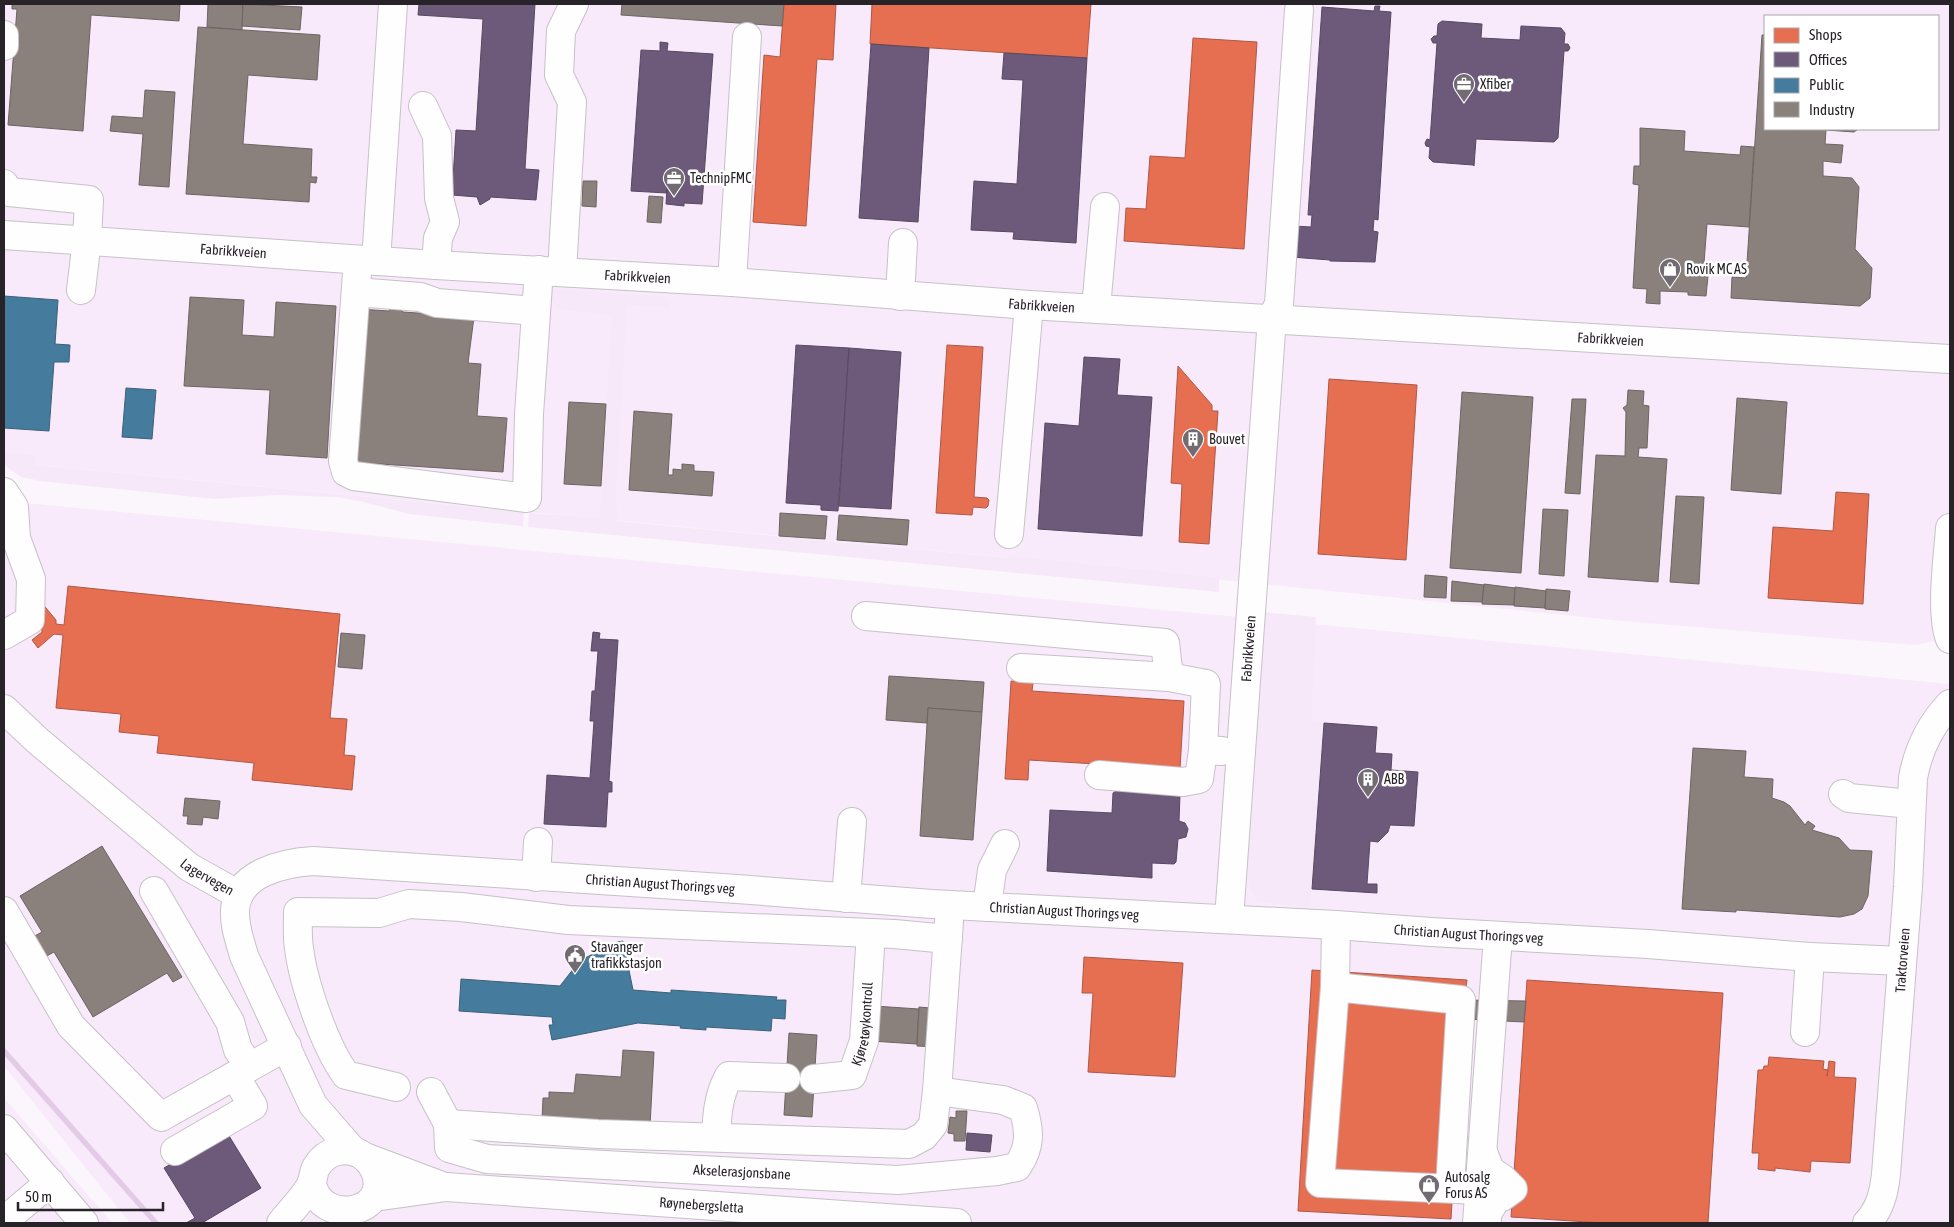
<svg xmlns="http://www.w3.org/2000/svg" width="1954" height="1227" font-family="'Asap Condensed',sans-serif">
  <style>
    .built { fill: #f8eafa; fill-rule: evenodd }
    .green { fill: #f6e8f8 }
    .shops { fill: #e76f51; stroke: #ae5845 }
    .offices { fill: #6d597a; stroke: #584862 }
    .public { fill: #457b9d; stroke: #3c607a }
    .industry { fill: #8a817c; stroke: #6d6463 }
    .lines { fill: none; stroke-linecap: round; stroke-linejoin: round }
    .stream { stroke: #e3cbe8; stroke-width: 5.5 }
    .minor-casing { stroke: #c6c1c7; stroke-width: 30 }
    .minor { stroke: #fefefe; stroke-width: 28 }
    .labels { text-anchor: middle; stroke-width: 5; stroke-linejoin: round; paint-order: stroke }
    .poi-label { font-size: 14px; fill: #282229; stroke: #fff; text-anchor: start }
    .street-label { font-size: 14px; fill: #282229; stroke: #fff }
  </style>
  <rect width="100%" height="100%" fill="#fbf6fb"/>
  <g class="built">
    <path d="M4,4H1950V638L1916,645L1622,621L1010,558L4,462ZM1765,16H1938V129H1765Z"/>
    <polygon points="4,501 1950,684 1950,1223 130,1223 4,1066"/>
    <polygon points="4,1098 112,1223 4,1223"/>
  </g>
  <g class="green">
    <polygon points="549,289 666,297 670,307 627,305 616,488 617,521 1009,558 1010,556 1219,578 1219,592 528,527 529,513 600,518 612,316 557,308 548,297"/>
    <polygon points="4,453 35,455 35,465 524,512 523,526 409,514 360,501 336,497 276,495 215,499 40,481 21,477 4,465"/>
    <polygon points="1262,612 1316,617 1311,722 1323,723 1310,908 1258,901 1250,888 1246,873"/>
  </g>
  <g class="shops">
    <polygon points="784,4 836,4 833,60 817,59 806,226 753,222 764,55 780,57"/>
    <polygon points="872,4 1091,4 1087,58 870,44"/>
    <polygon points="1193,38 1257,42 1244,249 1124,241 1126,208 1146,209 1150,156 1185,158"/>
    <polygon points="947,345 983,347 974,497 987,498 989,500 988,506 986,508 973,507 972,515 936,513"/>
    <polygon points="1178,366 1212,405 1212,411 1218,411 1209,544 1179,542 1182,484 1171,483"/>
    <polygon points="1329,379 1417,385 1406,560 1318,554"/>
    <polygon points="1836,492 1869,494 1863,604 1768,598 1773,527 1833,531"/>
    <polygon points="68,586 340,614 330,718 347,719 344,755 355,756 352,790 252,780 254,763 157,753 159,736 119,732 121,714 56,708 63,635 54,634 38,648 32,640 42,632 41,602 56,620 56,624 64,625"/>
    <polygon points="1011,681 1033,683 1032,691 1184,701 1180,769 1029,760 1028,780 1005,779"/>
    <polygon points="1084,957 1183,963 1175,1077 1088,1072 1093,993 1082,993"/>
    <polygon points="1312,970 1467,980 1464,1000 1451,1219 1298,1211"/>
    <polygon points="1527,980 1723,993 1708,1223 1603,1223 1511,1217"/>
    <polygon points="1769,1057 1824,1061 1823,1069 1828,1070 1827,1076 1829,1061 1835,1062 1834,1077 1856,1078 1850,1163 1811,1161 1810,1172 1775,1168 1775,1171 1758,1169 1759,1153 1752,1153 1758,1070 1763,1070 1764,1066 1768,1066"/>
  </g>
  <g class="offices">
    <polygon points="419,4 535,4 525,169 539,170 536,200 490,197 490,199 480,205 477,197 452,195 456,130 476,131 483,19 418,15"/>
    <polygon points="1375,6 1380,6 1379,11 1391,12 1378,220 1374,219 1373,231 1378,232 1375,262 1330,261 1330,260 1291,257 1293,226 1311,227 1312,215 1308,215 1322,7 1374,11"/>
    <polygon points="1442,21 1482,24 1481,38 1520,40 1521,26 1561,28 1565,33 1564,44 1568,44 1570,48 1568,51 1564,51 1558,138 1554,142 1476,139 1474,166 1473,165 1433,162 1429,158 1430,147 1426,146 1425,143 1427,139 1430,140 1437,43 1433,43 1431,39 1434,36 1437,36 1438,24"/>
    <polygon points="660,42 668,43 667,51 713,54 702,204 684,203 684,206 666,204 667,188 667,193 631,191 641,50 660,51"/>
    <polygon points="871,44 929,48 918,222 859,218"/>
    <polygon points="1004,53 1087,58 1076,243 1013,239 1014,232 971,230 974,181 1017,184 1023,80 1002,79"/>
    <polygon points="796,345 849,348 838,511 821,510 821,505 786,503"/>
    <polygon points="849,348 901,352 891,509 839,506"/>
    <polygon points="1084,357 1120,359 1117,395 1152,397 1142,536 1038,529 1045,423 1079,426"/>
    <polygon points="593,632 600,633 599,639 618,640 609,781 612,782 612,792 608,792 606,827 544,824 547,775 590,778 594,721 590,721 592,691 595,691 598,651 591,651"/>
    <polygon points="1324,723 1377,727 1375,753 1392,754 1391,770 1418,772 1414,826 1390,825 1388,832 1378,842 1370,841 1367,884 1377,884 1377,893 1312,889"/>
    <polygon points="1116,791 1180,795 1179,821 1185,823 1188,829 1186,837 1178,839 1176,862 1174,864 1152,863 1152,878 1047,871 1050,810 1112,813 1113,793"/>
    <polygon points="226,1131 261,1188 202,1223 186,1223 195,1218 164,1168"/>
    <polygon points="967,1133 992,1135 990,1152 966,1150"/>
  </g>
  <g class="public">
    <polygon points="4,296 58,300 55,344 70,345 69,362 54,362 49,431 4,428"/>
    <polygon points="126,388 156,390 152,439 122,437"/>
    <polygon points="623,941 633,990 671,993 671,990 777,997 776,1000 786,1000 785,1019 772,1018 771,1031 706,1027 706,1030 680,1028 681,1026 638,1023 552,1040 549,1025 553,1025 552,1017 459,1011 461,979 560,986 574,968 568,961 575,957 580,963 583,959 595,953 595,950 608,944"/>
  </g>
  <g class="industry">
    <polygon points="12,4 180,4 179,21 91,15 83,131 8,125 17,9 12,9"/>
    <polygon points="208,4 243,4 242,30 207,27"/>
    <polygon points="243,4 302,7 300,30 242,26"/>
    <polygon points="622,4 784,4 782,26 621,15"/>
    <polygon points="198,27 320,35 317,80 248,75 243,144 312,149 311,177 317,177 316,183 310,182 309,202 186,194"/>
    <polygon points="1762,35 1765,35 1765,129 1858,129 1854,132 1826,130 1825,144 1843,145 1841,163 1823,161 1823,176 1852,178 1859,187 1855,249 1872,268 1870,298 1860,306 1731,298 1732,277 1746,278"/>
    <polygon points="145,90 175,92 169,187 139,185 143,134 110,131 112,116 143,118"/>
    <polygon points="1640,128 1685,131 1684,151 1740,155 1741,146 1754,147 1749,227 1707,224 1703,276 1708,276 1706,296 1688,295 1688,292 1660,291 1660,304 1646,303 1647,289 1633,288 1639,185 1633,184 1634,166 1640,166"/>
    <polygon points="583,181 597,181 596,207 582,206"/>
    <polygon points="649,196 663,197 661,223 647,222"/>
    <polygon points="190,297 244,300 242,335 274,337 276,302 336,306 327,458 266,454 270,390 184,386"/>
    <polygon points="393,304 403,312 474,317 468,363 481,364 477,416 507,418 503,472 349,462 359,309 389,311"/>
    <polygon points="1628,390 1644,391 1643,405 1649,406 1647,448 1639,448 1638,457 1667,459 1658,582 1588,577 1596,455 1625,456 1626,412 1623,408 1627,405"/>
    <polygon points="1462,392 1533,397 1521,573 1450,568"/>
    <polygon points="1737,398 1787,402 1781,494 1731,490"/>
    <polygon points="1572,399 1586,399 1580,494 1565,493"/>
    <polygon points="569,402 606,404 601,486 564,484"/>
    <polygon points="634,411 672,414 668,475 673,475 673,469 682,470 682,464 694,465 694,471 714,472 712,496 629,490"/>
    <polygon points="1676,496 1704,497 1699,584 1670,582"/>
    <polygon points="1543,509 1568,510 1564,576 1539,574"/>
    <polygon points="780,513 827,516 825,539 779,536"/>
    <polygon points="839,515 909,520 907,545 837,540"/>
    <polygon points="1425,575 1447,577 1446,598 1424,597"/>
    <polygon points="1452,581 1484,585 1482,602 1451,601"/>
    <polygon points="1484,584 1515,588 1514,605 1482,604"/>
    <polygon points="1515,587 1546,591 1545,608 1514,606"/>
    <polygon points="1546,589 1570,591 1568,611 1545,609"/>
    <polygon points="341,633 365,635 362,669 338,667"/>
    <polygon points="889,676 984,682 982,712 928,708 927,723 886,720"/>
    <polygon points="928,708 982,712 973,840 920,836"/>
    <polygon points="1693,748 1746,751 1744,777 1773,779 1772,798 1784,802 1790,806 1805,825 1808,821 1815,826 1812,830 1839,838 1850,850 1872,851 1868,896 1862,909 1854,914 1840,917 1736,910 1736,912 1682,909"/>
    <polygon points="185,798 220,801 218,819 203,817 202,825 187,824 188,816 183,816"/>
    <polygon points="102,846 182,977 173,982 167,973 93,1017 54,952 43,958 31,938 42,932 20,896"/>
    <polygon points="1464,1000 1526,1001 1524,1022 1464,1019"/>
    <polygon points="874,1006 919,1009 917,1044 871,1041"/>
    <polygon points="919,1007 941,1009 939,1047 917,1046"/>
    <polygon points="789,1033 817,1035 812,1117 784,1115"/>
    <polygon points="623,1050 654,1052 650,1126 542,1119 543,1098 549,1098 549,1092 574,1093 576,1074 621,1077"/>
    <polygon points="956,1111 967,1111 965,1141 954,1141 954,1134 948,1133 950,1117 956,1118"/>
  </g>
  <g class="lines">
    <polyline class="stream" points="4,1051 156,1223"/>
    <g class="minor-casing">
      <g id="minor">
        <polyline points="4,35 4,46"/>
        <polyline points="423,106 437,136 439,198 445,222 438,238 436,265"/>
        <polyline points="4,184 9,192 89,200 87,240 81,290"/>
        <path id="s1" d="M4,235L436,265L732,282L1029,305L1950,359"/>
        <polyline points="358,260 343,461 346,472 354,476 527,498 529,414 539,270"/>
        <polyline points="376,261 393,4"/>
        <polyline points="562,271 572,102 559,75 561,31 574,4"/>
        <polyline points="732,282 747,37"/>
        <polyline points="356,292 420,297 437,303 536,311"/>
        <polyline points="900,296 903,243"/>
        <polyline points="1096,308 1105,207"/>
        <polyline points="4,492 14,507 16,538 31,579 30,620 4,635"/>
        <path d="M1950,528C1948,557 1940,613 1950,639"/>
        <polyline points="1009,534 1029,305"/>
        <polyline points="866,616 1165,643 1169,677 1206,684 1203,750"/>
        <polyline points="1021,668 1169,677"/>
        <path id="s2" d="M4,709L38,741L189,867L239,895"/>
        <polyline points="1099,775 1183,782 1199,779 1203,750 1222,751"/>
        <polyline points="1843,794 1849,798 1911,804"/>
        <polyline points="536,877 538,842"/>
        <polyline points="154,891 230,1022 238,1050 250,1066"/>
        <polyline points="846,898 852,822"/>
        <polyline points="987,907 992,870 1005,844"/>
        <polyline points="4,911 71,1026 161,1117 287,1046"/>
        <path id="s3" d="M1229,919L1272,318L1279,304L1299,10"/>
        <polyline points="1336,925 1335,987 1320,1183 1479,1190"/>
        <polyline points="1335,987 1461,1000 1450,1188"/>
        <polyline points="1805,1032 1810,957"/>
        <path id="s4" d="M814,1079L852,1075L864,1041L871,933"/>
        <path d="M396,1087L346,1075C325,1047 303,982 299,948C297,936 298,924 298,912L379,913L409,904L461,907L568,920L894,934L948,939"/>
        <path id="s5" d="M431,1092L448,1124L449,1148L487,1159L898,1180L997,1171L1017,1167C1031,1147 1030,1131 1023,1108L1003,1100L937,1091"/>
        <polyline points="448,1124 598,1134 909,1144 924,1136 933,1125 937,1091 949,921"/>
        <polyline points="4,1129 84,1223"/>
        <path d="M716,1137C717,1115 718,1096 729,1076L786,1078"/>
        <polyline points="175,1151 253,1106 235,1076"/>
        <path id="s6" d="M353,1151L313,1105L244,956C240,941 234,926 235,910C237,873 283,863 313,861L737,889L932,904L1336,925L1431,932L1648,944L1810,957L1902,961"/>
        <polyline points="1483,1152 1490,1170 1503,1179 1513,1189 1502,1197 1496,1199 1487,1214 1487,1223"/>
        <polyline points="365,1157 442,1186"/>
        <path id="s7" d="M374,1197L446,1187L957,1223"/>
        <polyline points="4,1221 50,1182"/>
        <path d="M281,1223C289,1213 307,1194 311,1184C314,1178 313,1171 317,1166C326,1151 345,1146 360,1154C367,1158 372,1164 375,1171C392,1214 321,1227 312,1184"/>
        <polyline points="1477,1223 1498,936"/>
        <path id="s8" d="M1867,1223C1880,1209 1884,1193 1886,1174L1908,887L1913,778C1918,750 1930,725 1950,704"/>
      </g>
    </g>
    <use href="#minor" class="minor"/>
  </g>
  <defs>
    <g id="office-pin" transform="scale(1.125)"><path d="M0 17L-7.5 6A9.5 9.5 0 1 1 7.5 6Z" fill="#726c72" stroke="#fff"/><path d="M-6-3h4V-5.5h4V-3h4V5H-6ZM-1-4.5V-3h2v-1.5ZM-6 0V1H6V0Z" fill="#fff"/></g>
    <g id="shop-pin" transform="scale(1.125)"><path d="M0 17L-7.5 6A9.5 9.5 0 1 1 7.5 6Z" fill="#726c72" stroke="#fff"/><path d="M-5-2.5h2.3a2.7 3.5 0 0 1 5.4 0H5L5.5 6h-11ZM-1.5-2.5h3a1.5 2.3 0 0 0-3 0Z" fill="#fff"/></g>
    <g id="building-pin" transform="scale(1.125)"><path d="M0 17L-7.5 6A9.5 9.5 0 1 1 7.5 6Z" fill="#726c72" stroke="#fff"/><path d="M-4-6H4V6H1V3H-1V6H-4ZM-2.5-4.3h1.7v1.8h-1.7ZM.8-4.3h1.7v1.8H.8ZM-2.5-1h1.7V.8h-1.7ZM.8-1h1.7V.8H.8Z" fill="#fff"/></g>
    <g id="civic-pin" transform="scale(1.125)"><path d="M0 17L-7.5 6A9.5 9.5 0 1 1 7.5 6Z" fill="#726c72" stroke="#fff"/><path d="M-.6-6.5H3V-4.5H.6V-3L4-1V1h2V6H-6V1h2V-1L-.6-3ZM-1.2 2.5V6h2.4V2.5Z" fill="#fff"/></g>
  </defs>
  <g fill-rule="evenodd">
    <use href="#office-pin" x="1464" y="84"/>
    <use href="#office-pin" x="674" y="178"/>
    <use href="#shop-pin" x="1670" y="269"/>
    <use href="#building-pin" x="1193" y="439"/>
    <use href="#building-pin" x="1368" y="779"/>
    <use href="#civic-pin" x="575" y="955"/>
    <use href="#shop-pin" x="1429" y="1185"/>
  </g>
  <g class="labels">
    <g class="poi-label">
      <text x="1480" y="89">Xfiber</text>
      <text x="690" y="183">TechnipFMC</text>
      <text x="1686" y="274">Rovik MC AS</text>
      <text x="1209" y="444">Bouvet</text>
      <text x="1384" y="784">ABB</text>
      <text x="591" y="952">Stavanger<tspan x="591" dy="16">trafikkstasjon</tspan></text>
      <text x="1445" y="1182">Autosalg<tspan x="1445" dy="16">Forus AS</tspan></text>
    </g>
    <g class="street-label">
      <text dy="5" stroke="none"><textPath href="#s1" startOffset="230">Fabrikkveien</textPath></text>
      <text dy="5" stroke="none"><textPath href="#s1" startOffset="635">Fabrikkveien</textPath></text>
      <text dy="5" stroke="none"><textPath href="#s1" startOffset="1040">Fabrikkveien</textPath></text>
      <text dy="5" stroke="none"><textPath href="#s1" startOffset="1610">Fabrikkveien</textPath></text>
      <text dy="5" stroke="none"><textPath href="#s3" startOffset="271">Fabrikkveien</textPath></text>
      <text dy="5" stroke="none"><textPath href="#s2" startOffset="264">Lagervegen</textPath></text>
      <text dy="5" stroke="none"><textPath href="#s6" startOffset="721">Christian August Thorings veg</textPath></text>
      <text dy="5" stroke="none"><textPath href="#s6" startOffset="1126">Christian August Thorings veg</textPath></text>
      <text dy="5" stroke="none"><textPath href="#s6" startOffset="1531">Christian August Thorings veg</textPath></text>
      <text dy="5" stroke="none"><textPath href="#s8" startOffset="268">Traktorveien</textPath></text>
      <text dy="5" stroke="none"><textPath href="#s4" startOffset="91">Kjøretøykontroll</textPath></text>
      <text dy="5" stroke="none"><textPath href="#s5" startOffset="355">Akselerasjonsbane</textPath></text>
      <text dy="5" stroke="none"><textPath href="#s7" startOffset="329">Røynebergsletta</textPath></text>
    </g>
  </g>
  <rect width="1954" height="1227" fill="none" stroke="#282229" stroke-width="10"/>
  <rect x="1764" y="15" width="175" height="115" fill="#ffffff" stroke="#a9a7a9"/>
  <rect x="1774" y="28" width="25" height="15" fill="#e76f51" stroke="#a9a7a9"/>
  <text x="1809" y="40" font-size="15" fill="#282229">Shops</text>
  <rect x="1774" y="52" width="25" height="15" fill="#6d597a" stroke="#a9a7a9"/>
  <text x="1809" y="65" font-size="15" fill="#282229">Offices</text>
  <rect x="1774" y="78" width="25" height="15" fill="#457b9d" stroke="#a9a7a9"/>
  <text x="1809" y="90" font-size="15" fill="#282229">Public</text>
  <rect x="1774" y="102" width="25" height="15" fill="#8a817c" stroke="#a9a7a9"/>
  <text x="1809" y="115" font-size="15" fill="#282229">Industry</text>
  <path d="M18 1202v8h145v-8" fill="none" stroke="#282229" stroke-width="2.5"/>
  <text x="25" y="1202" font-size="15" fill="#282229" stroke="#ffffff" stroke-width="4" paint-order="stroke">50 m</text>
</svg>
